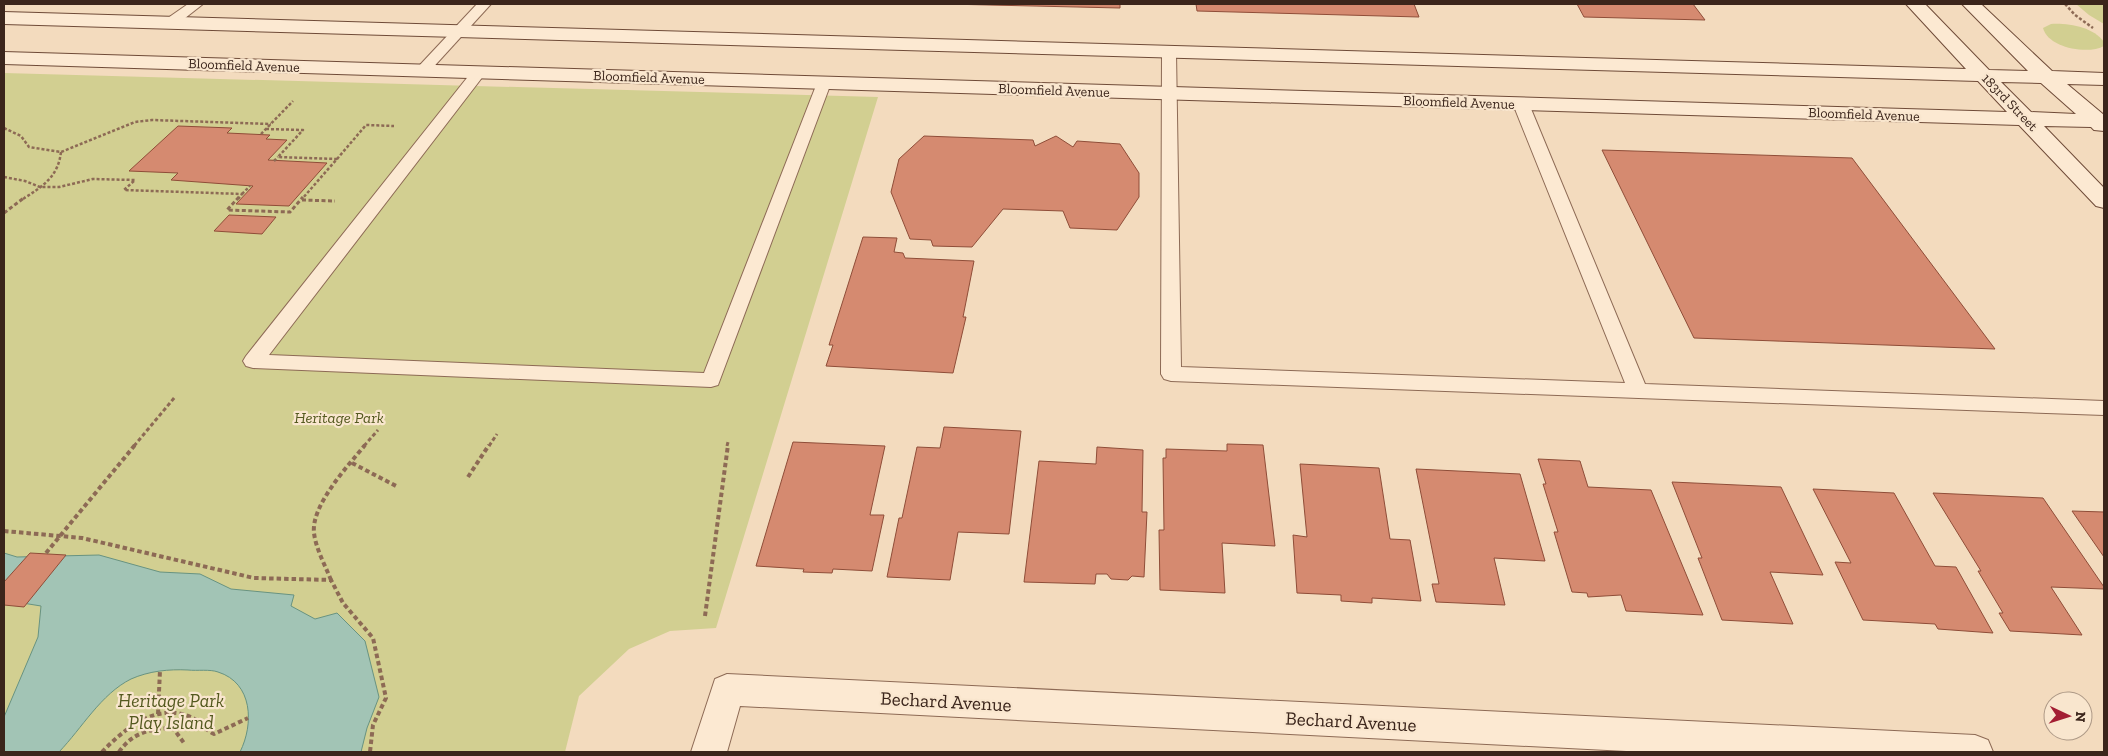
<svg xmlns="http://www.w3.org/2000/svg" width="2108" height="756" font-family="'Zilla Slab',serif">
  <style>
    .green { fill: #d2cf91 }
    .water { fill: #a2c4b5; stroke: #689381 }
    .building { fill: #d58a70; stroke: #8f4d38 }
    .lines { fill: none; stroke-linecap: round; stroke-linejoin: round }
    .lane-casing { stroke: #8d6a55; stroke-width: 2 }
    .street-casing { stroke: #8d6a55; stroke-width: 2 }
    .secondary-casing { stroke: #6f4b38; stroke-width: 2 }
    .path-far2 { stroke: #8d6a55; stroke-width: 2.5; stroke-dasharray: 3 2; stroke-linecap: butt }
    .path-far1 { stroke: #8d6a55; stroke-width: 3; stroke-dasharray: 4 2.5; stroke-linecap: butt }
    .path { stroke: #8d6a55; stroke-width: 4; stroke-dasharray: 4.5 3; stroke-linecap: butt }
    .lane { fill: #fce9d2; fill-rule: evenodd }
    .street { fill: #fce9d2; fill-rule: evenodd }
    .secondary { fill: #fce9d2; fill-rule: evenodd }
    .labels { text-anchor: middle; stroke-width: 4.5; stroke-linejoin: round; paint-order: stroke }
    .far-street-label { font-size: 14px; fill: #3b251b; stroke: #f9e6ce }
    .park-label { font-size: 16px; font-style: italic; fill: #54591f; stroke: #f9e6ce }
    .near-park-label { font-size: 19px; font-style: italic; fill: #54591f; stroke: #f9e6ce }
    .near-street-label { font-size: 19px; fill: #3b251b; stroke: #f9e6ce }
  </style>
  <rect width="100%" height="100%" fill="#f3dbbe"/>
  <g class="green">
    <polygon points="2076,4 2104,4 2104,24 2089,15"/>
    <path d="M2051,24C2069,23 2093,27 2104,42V46C2088,55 2048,48 2043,28Z"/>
    <polygon points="4,73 878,97 716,628 670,631 629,649 579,696 565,752 4,752"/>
  </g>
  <path class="water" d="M4,553L17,557L99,555L160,572L200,574L231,589L294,595L291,606L315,619L337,613L365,641L379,697L367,728L361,752H240C254,724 253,683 218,672C210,669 197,671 188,670C169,669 149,671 131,679C101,694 82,728 59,752H4V717L38,637L41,606L4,600Z"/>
  <g class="building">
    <polygon points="946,4 1120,4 1120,8"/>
    <polygon points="1196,4 1414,4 1419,17 1197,11"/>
    <polygon points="1577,4 1693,4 1705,20 1584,17"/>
    <polygon points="178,126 232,128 227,133 270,135 266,139 287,140 268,160 327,163 289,206 236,204 253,186 171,180 178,173 129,171"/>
    <polygon points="924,136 1033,140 1035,146 1056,136 1073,147 1077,141 1120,144 1139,173 1139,197 1117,230 1070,228 1063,211 1003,209 972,247 933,246 931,240 910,239 891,192 899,159"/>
    <polygon points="1602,150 1852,158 1995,349 1694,338"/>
    <polygon points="229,215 276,217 262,234 214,231"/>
    <polygon points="863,237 897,238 894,252 903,253 905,258 974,261 963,317 966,317 953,373 826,366 833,345 829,345"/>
    <polygon points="944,427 1021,431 1009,534 958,532 950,580 887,577 899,518 902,518 917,447 940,448"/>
    <polygon points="793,442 885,446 870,515 884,515 872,571 833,569 832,573 803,572 804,569 756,566"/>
    <polygon points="1227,444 1263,445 1275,546 1222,543 1225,593 1160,590 1159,530 1164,530 1163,458 1166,458 1166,449 1227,451"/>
    <polygon points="1097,447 1143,450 1142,512 1147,512 1144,577 1132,576 1128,580 1111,579 1107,574 1096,574 1095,584 1024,582 1039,461 1096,464"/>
    <polygon points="1538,459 1580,461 1588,487 1651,490 1703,615 1626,611 1621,595 1588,597 1587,593 1572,592 1554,532 1558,532 1543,484 1546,484"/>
    <polygon points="1300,464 1379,468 1390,539 1410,540 1421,601 1372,598 1372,603 1341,601 1341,595 1297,593 1293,535 1307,537"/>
    <polygon points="1416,469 1520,474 1545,561 1494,558 1505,605 1436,602 1432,584 1439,584"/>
    <polygon points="1672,482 1781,487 1823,575 1770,572 1793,624 1722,620 1698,558 1702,558"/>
    <polygon points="1813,489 1894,493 1935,566 1956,567 1993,633 1938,629 1935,624 1863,620 1835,562 1851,563"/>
    <polygon points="1933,493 2043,498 2104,587 2104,589 2051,587 2082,635 2010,631 1999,613 2003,613 1978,571 1981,571"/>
    <polygon points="2072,511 2104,512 2104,557"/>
    <polygon points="30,553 66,555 24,607 4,605 4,582"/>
  </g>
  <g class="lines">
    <g class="lane-casing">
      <g id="lane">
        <polygon points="188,4 203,4 175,26 165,26 163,23 165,20"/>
        <polygon points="477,4 491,4 428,73 418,73 416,70 418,67"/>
        <polygon points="1169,48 1174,49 1176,52 1181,367 1625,383 1513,104 1516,101 1526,101 1529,104 1645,384 2104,401 2104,415 1171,381 1164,379 1161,374 1162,52 1164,49"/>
        <polygon points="479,68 484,69 486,72 484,75 269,355 704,373 817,83 819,80 829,80 831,83 718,385 711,387 253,368 246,366 243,361 246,356 474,69"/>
      </g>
    </g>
    <g class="street-casing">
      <polygon id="street" points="727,674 1975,735 1988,740 1993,752 1646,752 740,706 727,752 691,752 715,679"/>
    </g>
    <g class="secondary-casing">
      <path id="secondary" d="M1906,4H1925L1989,70L2028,71L1962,4H1981L2052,71L2104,73V85L2067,84L2104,115V131L2094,130L2091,127L2044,126L2104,188V208L2096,206L2019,125L4,64V52L2007,112L1978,81L4,24V12L1966,69ZM2001,82L2041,83L2076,114L2031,112Z"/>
    </g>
    <g class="path-far2">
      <polyline points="2065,4 2075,15 2093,28"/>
      <polyline points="4,128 21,136 29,147 61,152 135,122 152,120 271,124"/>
      <polyline points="266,129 303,130 278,157 337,159 302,199"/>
      <polyline points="261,134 293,101"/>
      <polyline points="337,159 366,125 394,126"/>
      <polyline points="274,161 278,157"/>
      <polyline points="4,177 25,181 40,187 59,187 93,179 135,180 124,190 242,194 238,199"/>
      <polyline points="242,194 250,186"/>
      <path d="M23,199C43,186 58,177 61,152"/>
    </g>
    <g class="path-far1">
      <polyline points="239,197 227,210 290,212 303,197"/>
      <polyline points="302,200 335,201"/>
      <polyline points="4,213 25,197"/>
      <polyline points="134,446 175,397"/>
      <polyline points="364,446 378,430"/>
      <polyline points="489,446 497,434"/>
      <polyline points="727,446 728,442"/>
    </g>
    <g class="path">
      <polyline points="352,463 398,487"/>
      <polyline points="468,477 489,445"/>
      <polyline points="4,531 82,538 254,578 331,580 343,603 373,638 386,698 373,725 370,752"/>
      <polyline points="46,553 135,445"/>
      <path d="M331,580C325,565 316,549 314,533C311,505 348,466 365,445"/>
      <polyline points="705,616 728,445"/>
      <polyline points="158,714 160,670"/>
      <path d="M102,752C125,728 158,701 193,718C201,722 205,730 214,734L248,718"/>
      <path d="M119,752C133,732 150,729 173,728L184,743"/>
    </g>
    <use href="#lane" class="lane"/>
    <use href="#street" class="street"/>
    <use href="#secondary" class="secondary"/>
  </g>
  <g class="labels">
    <g class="far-street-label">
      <text transform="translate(244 65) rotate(2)" y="5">Bloomfield Avenue</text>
      <text transform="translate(649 77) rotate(2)" y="5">Bloomfield Avenue</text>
      <text transform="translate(1054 90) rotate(2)" y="5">Bloomfield Avenue</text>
      <text transform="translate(1459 102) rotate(2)" y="5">Bloomfield Avenue</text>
      <text transform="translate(2010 102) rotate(46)" y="5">183rd Street</text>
      <text transform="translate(1864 114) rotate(2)" y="5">Bloomfield Avenue</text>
    </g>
    <g class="park-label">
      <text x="339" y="423">Heritage Park</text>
    </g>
    <g class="near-park-label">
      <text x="171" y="707">Heritage Park<tspan x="171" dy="22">Play Island</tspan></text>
    </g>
    <g class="near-street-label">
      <text transform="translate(946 701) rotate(3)" y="7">Bechard Avenue</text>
      <text transform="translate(1351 721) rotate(3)" y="7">Bechard Avenue</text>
    </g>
  </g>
  <rect width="2108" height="756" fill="none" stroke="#3b251b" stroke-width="10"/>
  <g transform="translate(2068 716) rotate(94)"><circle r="24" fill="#f9e6ce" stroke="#ad9986"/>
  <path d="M0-4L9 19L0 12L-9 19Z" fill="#a31e33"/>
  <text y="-8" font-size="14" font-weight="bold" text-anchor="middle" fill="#3b251b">N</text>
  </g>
</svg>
